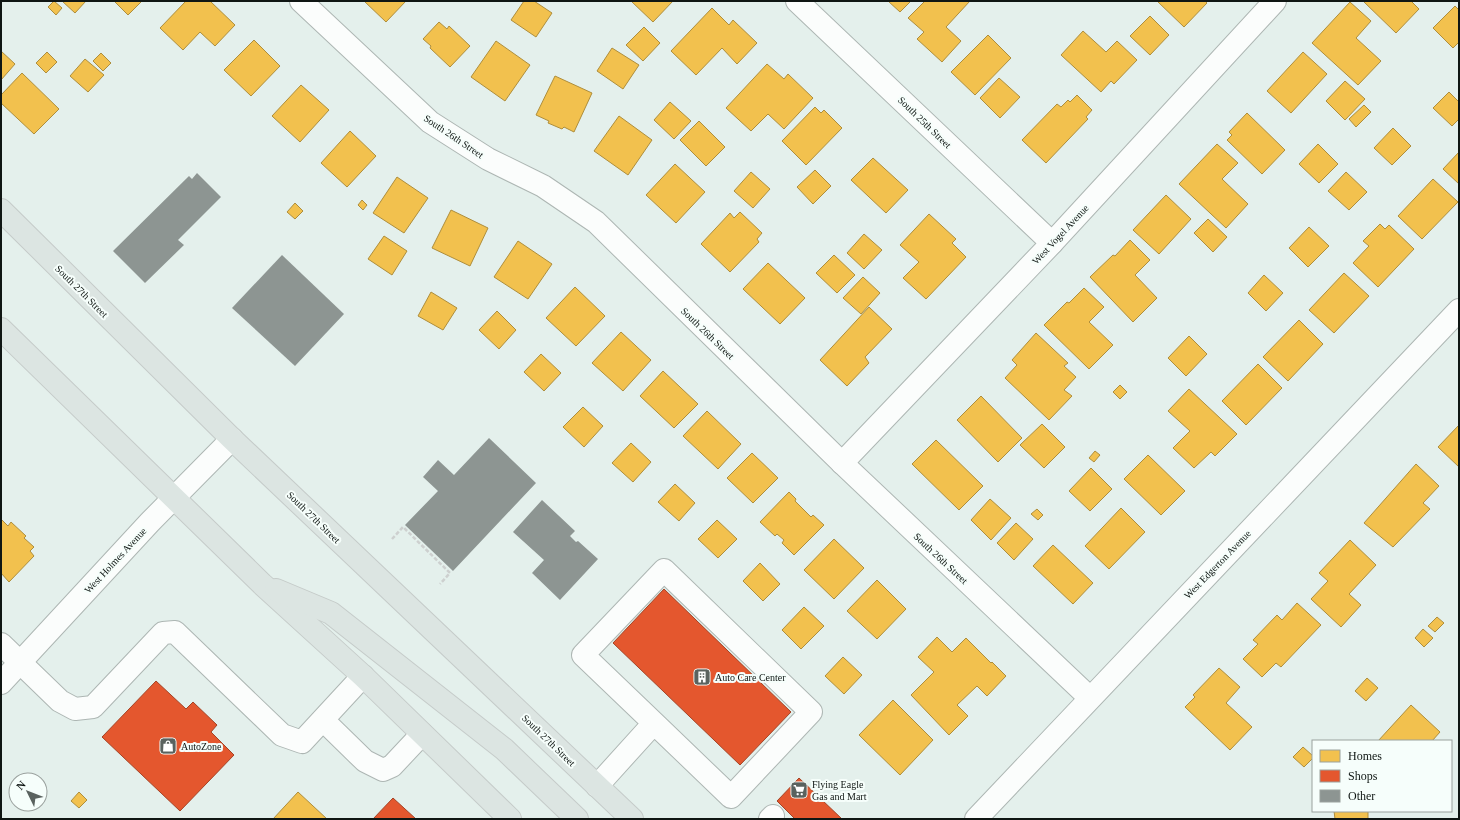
<svg xmlns="http://www.w3.org/2000/svg" width="1460" height="820" font-family="Georgia,serif">
  <style>
    .homes { fill: #f2c14e; stroke: #ae8e3c }
    .shops { fill: #e4572e; stroke: #a44426 }
    .building { fill: #8d9592 }
    .lines { fill: none; stroke-linecap: round; stroke-linejoin: round }
    .minor-casing { stroke: #adb6b3; stroke-width: 24 }
    .major-casing { stroke: #c5cbc9; stroke-width: 24 }
    .path { stroke: #cdd0cf; stroke-width: 2.5; stroke-dasharray: 4 2; stroke-linecap: butt }
    .minor { stroke: #fbfdfc; stroke-width: 22 }
    .major { stroke: #dce5e2; stroke-width: 22 }
    .labels { text-anchor: middle; stroke-width: 4; stroke-linejoin: round; paint-order: stroke }
    .street-label { font-size: 10px; fill: #0f1613; stroke: #f6fefb }
    .poi-label { font-size: 10px; fill: #0f1613; stroke: #f6fefb; text-anchor: start }
  </style>
  <rect width="100%" height="100%" fill="#e4f0ec"/>
  <g class="homes">
    <polygon points="54,1 62,8 56,15 48,7"/>
    <polygon points="62,1 86,1 75,13"/>
    <polygon points="114,1 142,1 128,15"/>
    <polygon points="186,1 210,1 235,25 215,46 200,32 183,50 160,28"/>
    <polygon points="364,1 406,1 386,22"/>
    <polygon points="524,1 534,1 552,13 536,37 511,20"/>
    <polygon points="631,1 673,1 653,22"/>
    <polygon points="888,1 911,1 900,12"/>
    <polygon points="925,1 970,1 946,27 961,41 942,62 917,39 924,32 908,18"/>
    <polygon points="1157,1 1205,1 1207,3 1184,27"/>
    <polygon points="1363,1 1411,1 1419,9 1396,33"/>
    <polygon points="1350,2 1371,21 1356,38 1381,61 1358,85 1312,43"/>
    <polygon points="1455,6 1459,10 1459,42 1453,48 1433,28"/>
    <polygon points="712,8 729,25 733,20 757,43 737,64 722,48 696,75 671,51"/>
    <polygon points="1150,16 1169,35 1150,55 1130,36"/>
    <polygon points="439,22 447,29 449,26 470,46 450,67 430,48 431,46 423,39"/>
    <polygon points="644,27 660,43 643,61 626,45"/>
    <polygon points="1083,31 1106,52 1117,41 1137,60 1114,84 1111,81 1101,92 1061,55"/>
    <polygon points="988,35 1011,58 975,95 951,72"/>
    <polygon points="254,40 280,66 251,96 224,70"/>
    <polygon points="496,41 530,65 505,101 471,77"/>
    <polygon points="612,48 639,65 623,89 597,71"/>
    <polygon points="1,51 15,64 1,80"/>
    <polygon points="47,52 57,62 46,73 36,63"/>
    <polygon points="1303,52 1327,74 1291,113 1267,91"/>
    <polygon points="101,53 111,63 103,71 93,61"/>
    <polygon points="85,59 104,75 88,92 70,76"/>
    <polygon points="767,64 784,79 788,74 813,98 784,129 768,114 751,131 726,108"/>
    <polygon points="22,73 59,109 34,134 1,103 1,95"/>
    <polygon points="555,76 592,93 574,132 564,127 562,129 548,123 549,121 536,115"/>
    <polygon points="999,78 1020,97 1000,118 980,98"/>
    <polygon points="1345,81 1365,99 1345,120 1326,101"/>
    <polygon points="301,85 329,110 300,142 272,116"/>
    <polygon points="1449,92 1459,102 1459,119 1452,126 1433,108"/>
    <polygon points="1077,95 1092,110 1086,117 1088,119 1046,163 1022,140 1057,104 1061,107 1068,100 1070,102"/>
    <polygon points="670,102 691,121 674,139 654,120"/>
    <polygon points="1364,105 1371,112 1356,127 1349,119"/>
    <polygon points="815,107 821,113 824,110 842,128 806,165 782,141"/>
    <polygon points="1247,113 1285,150 1262,174 1227,140 1232,135 1229,132"/>
    <polygon points="619,116 652,140 628,175 594,151"/>
    <polygon points="699,121 725,147 706,166 680,140"/>
    <polygon points="1393,128 1411,146 1392,165 1374,148"/>
    <polygon points="350,131 376,156 347,187 321,163"/>
    <polygon points="1217,144 1238,163 1222,179 1248,204 1226,228 1179,184"/>
    <polygon points="1318,144 1338,164 1319,183 1299,164"/>
    <polygon points="1459,152 1459,184 1443,169"/>
    <polygon points="873,158 908,190 886,213 851,180"/>
    <polygon points="675,164 705,192 676,223 646,195"/>
    <polygon points="815,170 831,186 813,204 797,187"/>
    <polygon points="751,172 770,189 753,208 734,191"/>
    <polygon points="1346,172 1367,192 1349,210 1328,191"/>
    <polygon points="397,177 428,198 404,233 373,213"/>
    <polygon points="1433,179 1458,202 1422,239 1398,216"/>
    <polygon points="1166,195 1191,219 1159,254 1133,230"/>
    <polygon points="362,200 367,205 363,210 358,205"/>
    <polygon points="295,203 303,211 295,219 287,212"/>
    <polygon points="451,210 488,228 470,266 432,248"/>
    <polygon points="740,212 762,233 757,239 759,242 730,272 701,244 730,213 734,218"/>
    <polygon points="929,214 956,239 952,243 966,257 926,299 903,278 919,262 900,245"/>
    <polygon points="1208,219 1227,237 1213,252 1194,233"/>
    <polygon points="1380,224 1385,229 1389,225 1414,249 1378,287 1353,263 1369,246 1363,241"/>
    <polygon points="1309,227 1329,246 1308,267 1289,248"/>
    <polygon points="864,234 882,250 864,269 847,253"/>
    <polygon points="384,236 407,251 392,275 368,259"/>
    <polygon points="1130,240 1150,260 1135,275 1157,298 1133,322 1090,277 1113,255 1115,256"/>
    <polygon points="518,241 552,264 528,299 494,277"/>
    <polygon points="834,255 855,275 837,293 816,273"/>
    <polygon points="768,263 805,298 780,324 743,289"/>
    <polygon points="1344,273 1369,296 1334,333 1309,310"/>
    <polygon points="1264,275 1283,293 1266,311 1248,293"/>
    <polygon points="863,277 880,293 861,314 843,298"/>
    <polygon points="575,287 605,316 576,346 546,318"/>
    <polygon points="1084,288 1104,307 1089,322 1113,345 1089,369 1044,325 1067,302 1069,303"/>
    <polygon points="431,292 457,308 443,330 418,316"/>
    <polygon points="869,307 892,329 865,357 869,363 847,386 820,360"/>
    <polygon points="497,311 516,330 499,349 479,330"/>
    <polygon points="1299,320 1323,344 1288,381 1263,357"/>
    <polygon points="621,332 651,360 623,391 592,363"/>
    <polygon points="1036,333 1068,363 1064,366 1076,377 1064,390 1072,396 1049,420 1005,378 1017,365 1012,360"/>
    <polygon points="1189,336 1207,354 1186,376 1168,358"/>
    <polygon points="541,354 561,373 544,391 524,372"/>
    <polygon points="1258,364 1282,388 1246,425 1222,401"/>
    <polygon points="663,371 698,404 674,428 640,396"/>
    <polygon points="1120,385 1127,392 1120,399 1113,392"/>
    <polygon points="1189,389 1237,434 1215,456 1211,452 1194,468 1173,448 1190,431 1168,411"/>
    <polygon points="981,396 1022,438 998,462 957,420"/>
    <polygon points="583,407 603,426 584,447 563,427"/>
    <polygon points="707,411 741,444 718,469 683,436"/>
    <polygon points="1042,424 1065,447 1044,468 1020,445"/>
    <polygon points="1459,425 1459,467 1438,447"/>
    <polygon points="936,440 983,486 959,510 912,464"/>
    <polygon points="631,443 651,462 633,482 612,463"/>
    <polygon points="1095,451 1100,455 1094,462 1089,458"/>
    <polygon points="752,453 778,478 753,503 727,478"/>
    <polygon points="1148,455 1185,491 1161,515 1124,479"/>
    <polygon points="1416,464 1439,486 1423,503 1430,509 1393,547 1364,523"/>
    <polygon points="1091,468 1112,489 1090,511 1069,491"/>
    <polygon points="675,484 695,503 679,521 658,502"/>
    <polygon points="789,492 796,499 795,501 811,517 813,515 824,525 794,555 782,543 784,540 777,534 775,536 760,522"/>
    <polygon points="990,499 1011,518 991,540 971,520"/>
    <polygon points="1121,508 1145,532 1109,569 1085,546"/>
    <polygon points="1037,509 1043,515 1038,520 1031,514"/>
    <polygon points="1,519 8,526 11,522 26,536 24,538 34,547 30,551 34,556 9,582 1,573"/>
    <polygon points="717,520 737,539 718,558 698,539"/>
    <polygon points="1016,523 1033,539 1014,560 997,543"/>
    <polygon points="834,539 864,568 834,599 804,570"/>
    <polygon points="1350,540 1376,565 1349,594 1361,605 1341,627 1311,599 1328,581 1319,573"/>
    <polygon points="1053,545 1093,583 1073,604 1033,566"/>
    <polygon points="760,563 780,584 763,601 743,581"/>
    <polygon points="877,580 906,609 877,639 847,611"/>
    <polygon points="1297,603 1321,625 1281,667 1276,663 1262,677 1243,659 1258,644 1253,640 1277,615 1282,620"/>
    <polygon points="804,607 824,626 801,649 782,630"/>
    <polygon points="1437,617 1444,623 1435,632 1428,626"/>
    <polygon points="1423,629 1433,638 1424,647 1415,638"/>
    <polygon points="937,637 952,652 966,638 991,663 992,662 1006,676 987,696 977,686 957,705 968,716 949,735 911,695 934,672 918,657"/>
    <polygon points="843,657 862,675 844,694 825,676"/>
    <polygon points="1219,668 1240,687 1226,703 1252,727 1230,750 1185,707 1195,697 1193,695"/>
    <polygon points="1367,678 1378,688 1366,701 1355,691"/>
    <polygon points="893,700 933,740 900,775 859,735"/>
    <polygon points="1411,705 1440,732 1432,741 1378,741"/>
    <polygon points="1303,747 1313,756 1313,758 1304,767 1293,757"/>
    <polygon points="79,792 87,800 79,808 71,801"/>
    <polygon points="298,792 327,819 273,819"/>
    <polygon points="1334,811 1368,811 1368,819 1335,819"/>
  </g>
  <g class="shops">
    <polygon points="664,589 791,712 740,765 613,643"/>
    <polygon points="156,681 186,709 193,702 217,725 211,732 234,755 180,811 102,737"/>
    <polygon points="799,778 842,819 795,819 777,801"/>
    <polygon points="393,798 416,819 373,819"/>
  </g>
  <g class="building">
    <polygon points="197,173 221,197 178,240 184,245 145,283 113,251 189,176 192,179"/>
    <polygon points="282,255 344,314 295,366 232,308"/>
    <polygon points="489,438 536,483 453,571 405,525 438,491 423,477 438,460 454,475"/>
    <polygon points="542,500 575,531 570,536 576,542 578,541 598,559 560,600 532,573 544,560 513,532"/>
  </g>
  <g class="lines">
    <g class="minor-casing">
      <g id="minor">
        <polyline points="301,1 430,122 488,159 543,186 596,222 842,463 1090,698"/>
        <polyline points="797,1 1052,243"/>
        <polyline points="842,463 1052,243 1275,1"/>
        <polyline points="1,644 60,701 75,709 93,707 163,633 175,632 282,735 302,742 363,676"/>
        <polyline points="1,683 150,522 232,439"/>
        <polyline points="323,720 365,761 383,770 392,766 422,734"/>
        <polyline points="597,786 654,723 583,655 664,570 811,712 731,797 654,723"/>
        <polyline points="770,819 773,816"/>
        <polyline points="976,819 1459,310"/>
      </g>
    </g>
    <g class="major-casing">
      <g id="major">
        <polyline points="1,210 232,439 632,819"/>
        <polyline points="1,329 262,584 363,676 510,819"/>
        <polyline points="276,590 331,613 504,749 577,819"/>
      </g>
    </g>
    <polyline class="path" points="392,539 403,527 450,573 440,584"/>
    <use href="#minor" class="minor"/>
    <use href="#major" class="major"/>
  </g>
  <defs>
    <g id="building-square" transform="scale(0.9)"><rect x="-9" y="-9" width="18" height="18" rx="4" fill="#5a625f" stroke="#f6fefb"/><path d="M-4-6H4V6H1V3H-1V6H-4ZM-2.5-4.3h1.7v1.8h-1.7ZM.8-4.3h1.7v1.8H.8ZM-2.5-1h1.7V.8h-1.7ZM.8-1h1.7V.8H.8Z" fill="#fff"/></g>
    <g id="shop-square" transform="scale(0.9)"><rect x="-9" y="-9" width="18" height="18" rx="4" fill="#5a625f" stroke="#f6fefb"/><path d="M-5-2.5h2.3a2.7 3.5 0 0 1 5.4 0H5L5.5 6h-11ZM-1.5-2.5h3a1.5 2.3 0 0 0-3 0Z" fill="#fff"/></g>
    <g id="supermarket-square" transform="scale(0.9)"><rect x="-9" y="-9" width="18" height="18" rx="4" fill="#5a625f" stroke="#f6fefb"/><path d="M-6-5.5h2.5l.6 2H6L4.5 2H-2.5L-4.4-4H-6ZM-1.5 3.2a1.3 1.3 0 1 0 .1 0ZM3 3.2a1.3 1.3 0 1 0 .1 0Z" fill="#fff"/></g>
  </defs>
  <g fill-rule="evenodd">
    <use href="#building-square" x="702" y="677"/>
    <use href="#shop-square" x="168" y="746"/>
    <use href="#supermarket-square" x="799" y="790"/>
  </g>
  <g class="labels">
    <g class="street-label">
      <text transform="translate(925 122) rotate(44)" y="4">South 25th Street</text>
      <text transform="translate(454 136) rotate(34)" y="4">South 26th Street</text>
      <text transform="translate(1060 234) rotate(-47)" y="4">West Vogel Avenue</text>
      <text transform="translate(82 291) rotate(45)" y="4">South 27th Street</text>
      <text transform="translate(708 333) rotate(44)" y="4">South 26th Street</text>
      <text transform="translate(314 517) rotate(44)" y="4">South 27th Street</text>
      <text transform="translate(941 558) rotate(43)" y="4">South 26th Street</text>
      <text transform="translate(115 560) rotate(-47)" y="4">West Holmes Avenue</text>
      <text transform="translate(1217 564) rotate(-46)" y="4">West Edgerton Avenue</text>
      <text transform="translate(549 740) rotate(44)" y="4">South 27th Street</text>
    </g>
    <g class="poi-label">
      <text x="715" y="681">Auto Care Center</text>
      <text x="181" y="750">AutoZone</text>
      <text x="812" y="788">Flying Eagle<tspan x="812" dy="12">Gas and Mart</tspan></text>
    </g>
  </g>
  <rect width="1460" height="820" fill="none" stroke="#0f1613" stroke-width="4"/>
  <rect x="1312" y="740" width="140" height="72" fill="#f6fefb" stroke="#9aa19e"/>
  <rect x="1320" y="750" width="20" height="12" fill="#f2c14e" stroke="#9aa19e"/>
  <text x="1348" y="760" font-size="12" fill="#0f1613">Homes</text>
  <rect x="1320" y="770" width="20" height="12" fill="#e4572e" stroke="#9aa19e"/>
  <text x="1348" y="780" font-size="12" fill="#0f1613">Shops</text>
  <rect x="1320" y="790" width="20" height="12" fill="#8d9592" stroke="#9aa19e"/>
  <text x="1348" y="800" font-size="12" fill="#0f1613">Other</text>
  <g transform="translate(28 792) rotate(313)"><circle r="19" fill="#f6fefb" stroke="#9aa19e"/>
  <path d="M0-3L7 15L0 10L-7 15Z" fill="#5a625f"/>
  <text y="-6" font-size="11" font-weight="bold" text-anchor="middle" fill="#0f1613">N</text>
  </g>
</svg>
